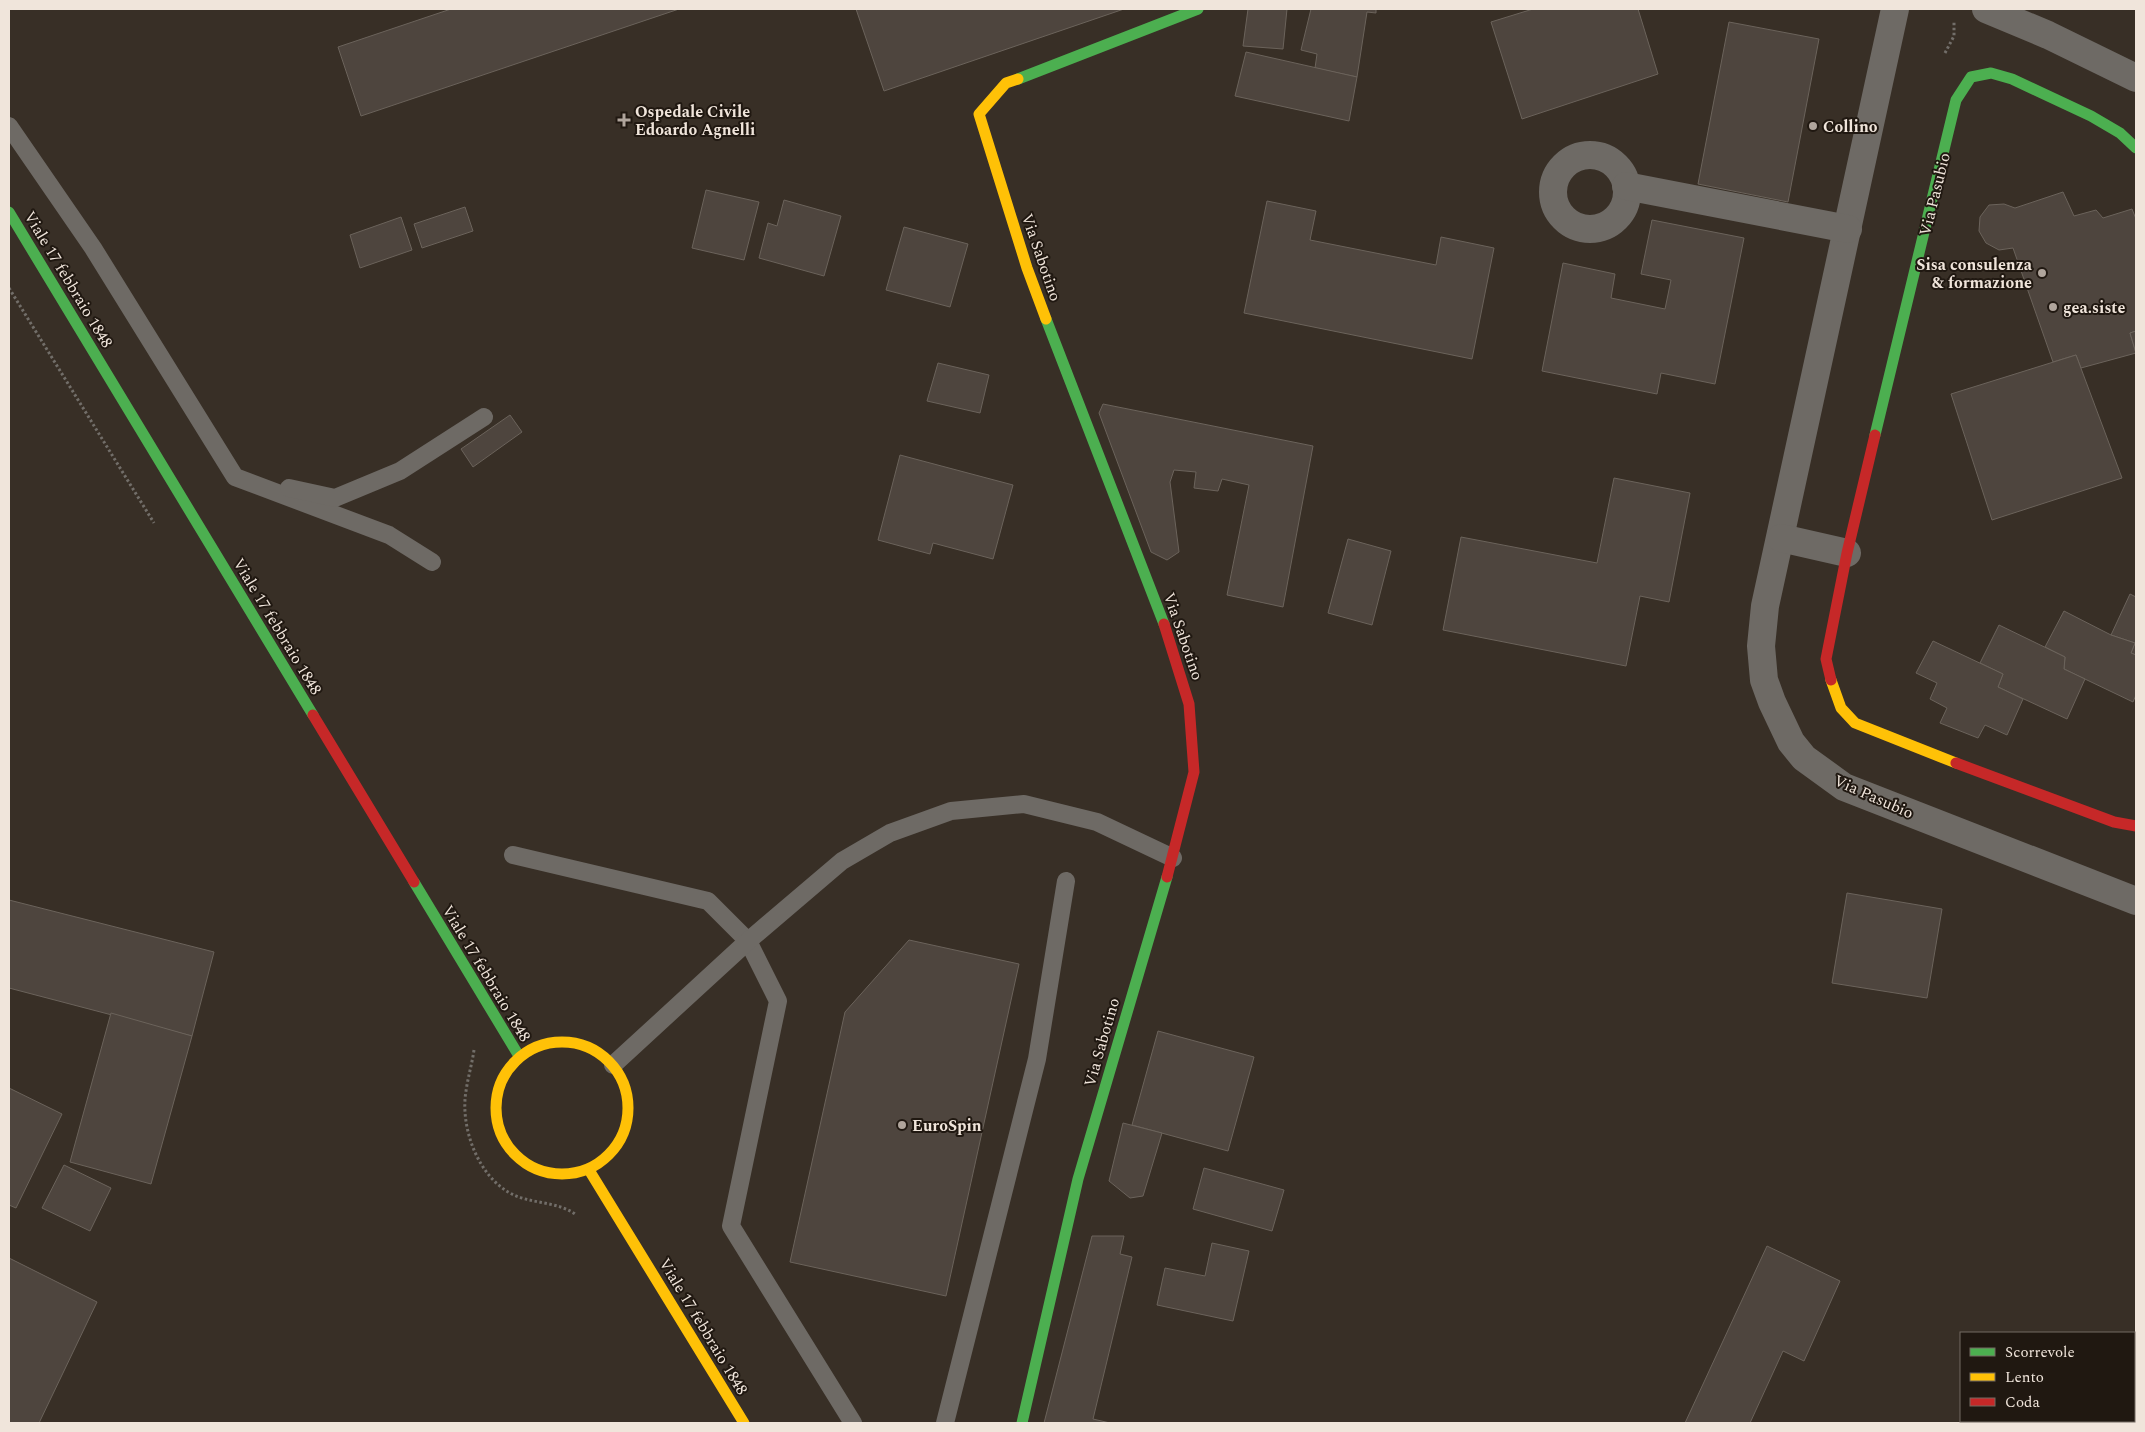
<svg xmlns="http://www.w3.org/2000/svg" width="2145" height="1432" font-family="Spectral,serif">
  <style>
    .building { fill: #4e453e; stroke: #6b635b }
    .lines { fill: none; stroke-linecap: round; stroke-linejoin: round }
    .path { stroke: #726e69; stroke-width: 3; stroke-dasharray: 2.5 2.5; stroke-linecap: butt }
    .lane { stroke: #6e6a65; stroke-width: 18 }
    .street { stroke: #6e6a65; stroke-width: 28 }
    .fast { stroke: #4caf50; stroke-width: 11 }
    .slow { stroke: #ffc107; stroke-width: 11 }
    .jam { stroke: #c62828; stroke-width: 11 }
    .poi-dot { fill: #b0a59c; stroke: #201811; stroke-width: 2 }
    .labels { text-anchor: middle; stroke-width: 4; stroke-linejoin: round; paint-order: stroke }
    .poi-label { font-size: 16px; font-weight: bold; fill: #f0e5db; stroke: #201811; text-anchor: start }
    .street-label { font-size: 16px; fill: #f0e5db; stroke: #201811 }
  </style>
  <rect width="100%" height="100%" fill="#382f26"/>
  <g class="building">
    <polygon points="451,9 679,9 361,116 338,47"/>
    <polygon points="856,9 1124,9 884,91"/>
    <polygon points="1248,9 1287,9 1283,49 1243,46"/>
    <polygon points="1311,9 1376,9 1376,13 1367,12 1357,77 1315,68 1317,54 1301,50"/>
    <polygon points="1533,9 1638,9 1658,74 1522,119 1491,22"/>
    <polygon points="1729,22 1819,39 1788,202 1698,184"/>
    <polygon points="1246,52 1357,77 1349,121 1235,96"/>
    <polygon points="706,190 759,202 744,260 692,248"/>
    <polygon points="2063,192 2074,216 2096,210 2103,218 2132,209 2136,219 2136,331 2130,333 2136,353 2081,368 2076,355 2053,362 2013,248 1999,250 1986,243 1979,231 1980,217 1989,205 2004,204 2015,208"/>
    <polygon points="784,200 841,216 824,276 759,258 768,223 777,226"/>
    <polygon points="1267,201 1316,211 1310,240 1436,265 1441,237 1494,248 1472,359 1244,313"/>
    <polygon points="465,207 473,231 422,248 414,224"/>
    <polygon points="401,217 412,250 360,268 350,235"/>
    <polygon points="1652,220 1744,238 1715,384 1661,373 1657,394 1542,371 1563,263 1615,274 1611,298 1665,309 1671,280 1641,274"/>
    <polygon points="904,227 968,244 950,307 886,290"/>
    <polygon points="2136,331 2136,353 2130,333"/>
    <polygon points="2076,355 2122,478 1992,520 1951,394"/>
    <polygon points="938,363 989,375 980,413 927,401"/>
    <polygon points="1103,404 1313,446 1283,607 1227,595 1249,485 1222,479 1218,491 1194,488 1196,472 1174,470 1170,482 1179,552 1167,560 1151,552 1099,413"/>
    <polygon points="510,415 522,432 473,467 461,449"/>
    <polygon points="900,455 1013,485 993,559 933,543 930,554 878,540"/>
    <polygon points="1614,478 1690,493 1669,602 1640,596 1626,666 1443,630 1461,537 1597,563"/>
    <polygon points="1348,539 1391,551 1372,625 1328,613"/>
    <polygon points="2130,594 2136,597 2136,655 2131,653 2135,643 2111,635"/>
    <polygon points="2064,611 2111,635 2135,643 2131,653 2136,655 2136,695 2133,702 2064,669 2065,657 2045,647"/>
    <polygon points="1999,625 2065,657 2064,669 2085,679 2067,719 1998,687 2003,674 1980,663"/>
    <polygon points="1933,641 2003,674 1998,687 2023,699 2007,735 1985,725 1978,738 1940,723 1947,708 1930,699 1937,683 1916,673"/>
    <polygon points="1847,893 1942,909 1927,998 1832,983"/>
    <polygon points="9,900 214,952 192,1036 9,988"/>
    <polygon points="909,940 1019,964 946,1296 790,1262 845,1012"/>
    <polygon points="111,1013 192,1036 151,1184 70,1162"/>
    <polygon points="1158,1031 1254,1057 1228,1151 1132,1125"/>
    <polygon points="9,1088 62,1114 16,1208 9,1205"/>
    <polygon points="1123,1123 1162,1133 1143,1196 1130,1198 1109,1181"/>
    <polygon points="64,1165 111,1188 90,1231 42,1208"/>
    <polygon points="1204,1168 1284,1190 1272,1231 1193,1209"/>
    <polygon points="1092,1236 1124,1236 1120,1254 1132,1257 1093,1419 1110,1423 1044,1423"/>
    <polygon points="1212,1243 1249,1251 1233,1321 1157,1305 1165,1268 1205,1276"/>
    <polygon points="1767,1246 1840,1281 1804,1361 1783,1351 1750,1423 1685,1423"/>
    <polygon points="9,1258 97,1302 39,1423 9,1423"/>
  </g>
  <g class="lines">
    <g class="path">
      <polyline points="1945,53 1954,36 1954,22"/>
      <polyline points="9,288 154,523"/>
      <path d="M474,1050C472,1064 468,1077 466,1091C460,1126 477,1175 510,1193C529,1204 557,1201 575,1214"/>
    </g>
    <g class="lane">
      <polyline points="9,126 93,248 235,477 389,535 432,562"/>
      <polyline points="289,488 335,498 400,471 484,417"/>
      <polyline points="513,855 708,901 748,941 778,1001 731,1226 853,1423"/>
      <polyline points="613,1065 748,941 842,861 890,833 951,811 1024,804 1097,822 1173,858"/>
      <polyline points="945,1423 1037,1059 1066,881"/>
    </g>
    <g class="street">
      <polyline points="1895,9 1765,606 1761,646 1764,680 1772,702 1791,742 1804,758 1844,787 2136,901"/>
      <polyline points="1986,9 2048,35 2136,78"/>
      <circle cx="1590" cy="192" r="37"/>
      <polyline points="1626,186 1848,229"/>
      <polyline points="1781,538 1847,553"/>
    </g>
    <g class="fast">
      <polyline points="1018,79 1198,9"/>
      <polyline points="9,212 313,715"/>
      <polyline points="1046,319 1164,624"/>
      <polyline points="1875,435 1956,100 1971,77 1991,73 2012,79 2091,116 2120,133 2136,148"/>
      <polyline points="414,882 519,1056"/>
      <polyline points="1022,1423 1078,1179 1167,877"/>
    </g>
    <g class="slow">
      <polyline points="1018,79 1006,83 979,114 1027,268 1046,319"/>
      <polyline points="1831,680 1841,708 1855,723 1956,763"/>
      <circle cx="562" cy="1108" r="66"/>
      <polyline points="589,1170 744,1423"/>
    </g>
    <g class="jam">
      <polyline points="1164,624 1189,704 1194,772 1167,877"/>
      <polyline points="1831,680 1826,659 1847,553 1875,435"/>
      <polyline points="313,715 414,882"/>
      <polyline points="1956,763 2114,822 2136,826"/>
    </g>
  </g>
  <g class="poi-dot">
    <path d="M621.5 112.5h5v5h5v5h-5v5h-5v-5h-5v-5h5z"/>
    <circle cx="1813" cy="126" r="5"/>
    <circle cx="2042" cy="273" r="5"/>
    <circle cx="2053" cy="307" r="5"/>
    <circle cx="902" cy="1125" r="5"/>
  </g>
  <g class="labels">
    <g class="poi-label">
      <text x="635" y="117">Ospedale Civile<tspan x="635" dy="18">Edoardo Agnelli</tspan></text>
      <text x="1823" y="132">Collino</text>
      <text x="2032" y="270" text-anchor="end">Sisa consulenza<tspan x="2032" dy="18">&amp; formazione</tspan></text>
      <text x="2063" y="313">gea.siste</text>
      <text x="912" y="1131">EuroSpin</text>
    </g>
    <g class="street-label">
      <text transform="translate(1934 194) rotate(-76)" y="6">Via Pasubio</text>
      <text transform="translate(1042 257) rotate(71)" y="6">Via Sabotino</text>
      <text transform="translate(69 279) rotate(59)" y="6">Viale 17 febbraio 1848</text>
      <text transform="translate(278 626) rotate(59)" y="6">Viale 17 febbraio 1848</text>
      <text transform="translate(1184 636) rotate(71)" y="6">Via Sabotino</text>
      <text transform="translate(1874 796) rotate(24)" y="6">Via Pasubio</text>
      <text transform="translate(487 973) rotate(59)" y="6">Viale 17 febbraio 1848</text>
      <text transform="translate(1101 1042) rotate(-74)" y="6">Via Sabotino</text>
      <text transform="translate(704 1326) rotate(59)" y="6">Viale 17 febbraio 1848</text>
    </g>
  </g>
  <rect width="2145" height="1432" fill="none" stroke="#f0e5db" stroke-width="20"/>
  <rect x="1960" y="1332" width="175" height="90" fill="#201811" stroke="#736a62"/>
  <rect x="1970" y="1348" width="25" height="8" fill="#4caf50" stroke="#736a62"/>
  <text x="2005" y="1357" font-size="15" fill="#f0e5db">Scorrevole</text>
  <rect x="1970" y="1373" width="25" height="8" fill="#ffc107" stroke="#736a62"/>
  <text x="2005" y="1382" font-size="15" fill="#f0e5db">Lento</text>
  <rect x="1970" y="1398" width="25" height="8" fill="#c62828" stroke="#736a62"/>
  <text x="2005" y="1407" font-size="15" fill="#f0e5db">Coda</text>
</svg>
